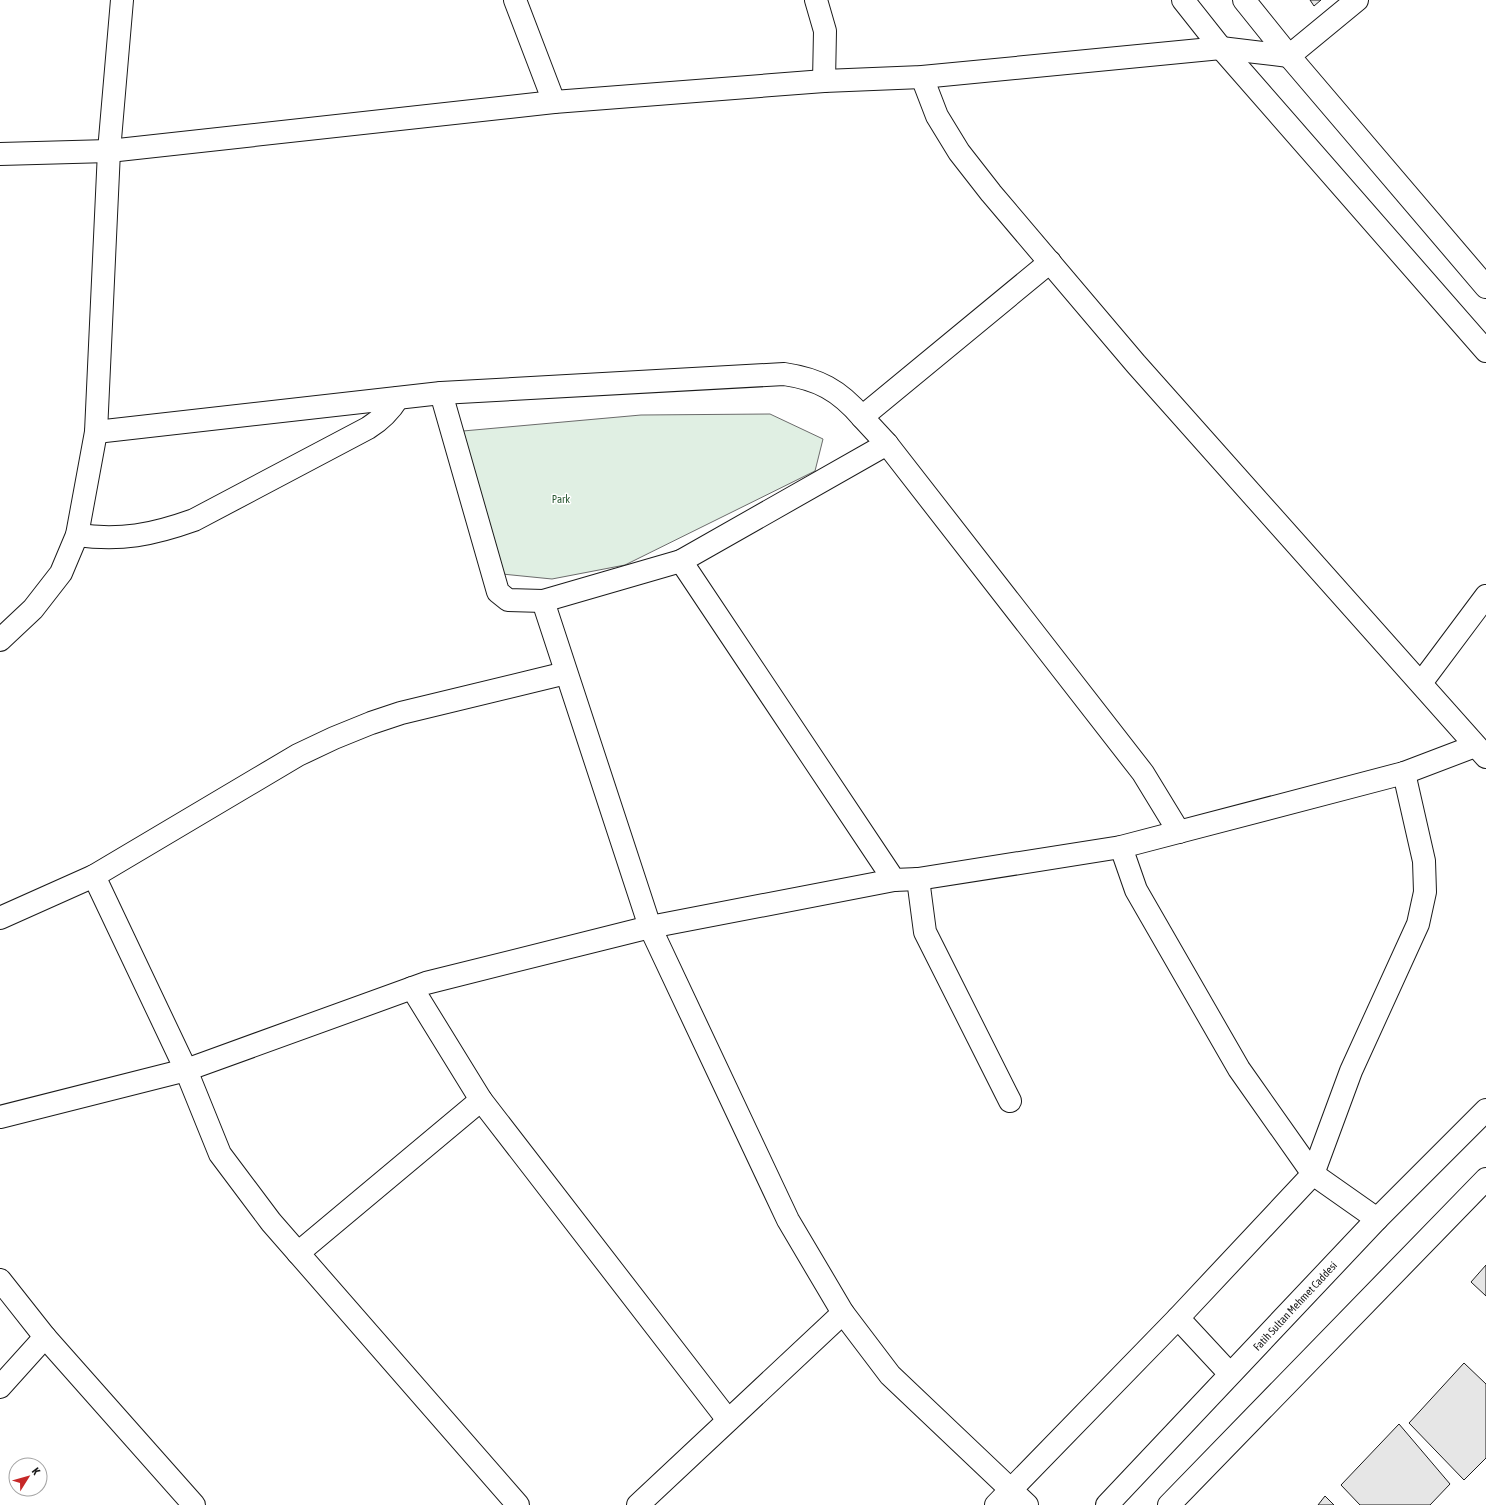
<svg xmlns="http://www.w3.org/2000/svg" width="1486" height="1505" font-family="'Asap Condensed',sans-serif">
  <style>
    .green { fill: #e0efe3; stroke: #6a6a6a }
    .building { fill: #e6e6e6; stroke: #1a1a1a }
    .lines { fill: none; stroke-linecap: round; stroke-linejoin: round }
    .minor-casing { stroke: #1a1a1a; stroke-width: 24 }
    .major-casing { stroke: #1a1a1a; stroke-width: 24 }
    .minor { stroke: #fff; stroke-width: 22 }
    .major { stroke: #fff; stroke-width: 22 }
    .labels { text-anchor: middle; stroke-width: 3; stroke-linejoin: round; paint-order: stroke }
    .park-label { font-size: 11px; fill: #2b5a34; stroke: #fff }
    .street-label { font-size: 11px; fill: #1a1a1a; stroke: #fff }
  </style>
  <rect width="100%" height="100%" fill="#fff"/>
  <polygon class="green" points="770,414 823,439 815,471 625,565 552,579 502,574 463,431 641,415"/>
  <g class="building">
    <polygon points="1310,0 1321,0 1314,6"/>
    <polygon points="1486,1265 1486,1296 1471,1282"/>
    <polygon points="1464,1363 1486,1384 1486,1458 1464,1480 1409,1423"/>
    <polygon points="1399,1424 1450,1484 1430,1505 1360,1505 1341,1485"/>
    <polygon points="1325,1496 1334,1505 1318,1505"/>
  </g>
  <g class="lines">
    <g class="minor-casing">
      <g id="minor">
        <polyline points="515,0 554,102"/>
        <polyline points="816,0 825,31 824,81"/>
        <polyline points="922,77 937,116 959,152 991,193 1136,364 1486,757"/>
        <polyline points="0,154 109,151 554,102 824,81 922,77 1221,48 1289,56 1357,0"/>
        <polyline points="1050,262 862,417 887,444 1143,773 1179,832"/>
        <polyline points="441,393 498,592 508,600 543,601 681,561"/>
        <path d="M96,432L441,393L784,374C818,379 839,390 862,417"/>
        <polyline points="887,444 681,561 894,880 918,879 1121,847 1404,773 1475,746"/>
        <path d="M77,535C121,541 152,535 194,520L368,428C381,420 390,411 398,398"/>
        <polyline points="543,601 650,927 788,1220 843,1313 890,1375 1027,1505"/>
        <polyline points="0,640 33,609 61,573 77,535 96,432 109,151 122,0"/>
        <polyline points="1421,683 1486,596"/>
        <polyline points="1121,847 1136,890 1239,1069 1313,1174 1377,1219"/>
        <polyline points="94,876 186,1070 220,1154 271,1222 518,1505"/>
        <polyline points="918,879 925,932 1010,1101"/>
        <polyline points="0,918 94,876 298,755 334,738 371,723 401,713 566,673"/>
        <polyline points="412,988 481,1100 728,1420"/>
        <polyline points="0,1117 186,1070 426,983 650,927 894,880"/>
        <polyline points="298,1253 481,1100"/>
        <polyline points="0,1280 45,1337 194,1505"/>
        <polyline points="1178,1318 1230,1374"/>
        <polyline points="0,1387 45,1337"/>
        <polyline points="638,1505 843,1313"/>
        <polyline points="996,1505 1178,1318 1313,1174 1351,1071 1418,924 1425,892 1424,861 1404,773"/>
      </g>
    </g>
    <g class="major-casing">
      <g id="major">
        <polyline points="1183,0 1221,48 1486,351"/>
        <polyline points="1244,0 1289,56 1486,287"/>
        <polyline points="1107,1505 1377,1219 1486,1110"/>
        <polyline points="1169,1505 1486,1179"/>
      </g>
    </g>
    <use href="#minor" class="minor"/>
    <use href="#major" class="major"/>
  </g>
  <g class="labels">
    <g class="park-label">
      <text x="561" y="503">Park</text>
    </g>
    <g class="street-label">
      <text transform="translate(1295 1306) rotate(-47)" y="4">Fatih Sultan Mehmet Caddesi</text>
    </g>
  </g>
  <g transform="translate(28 1477) rotate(53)"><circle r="19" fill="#ffffff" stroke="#a3a3a3"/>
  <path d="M0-3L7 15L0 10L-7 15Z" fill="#c62828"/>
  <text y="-6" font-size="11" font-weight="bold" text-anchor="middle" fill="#1a1a1a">K</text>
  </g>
</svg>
